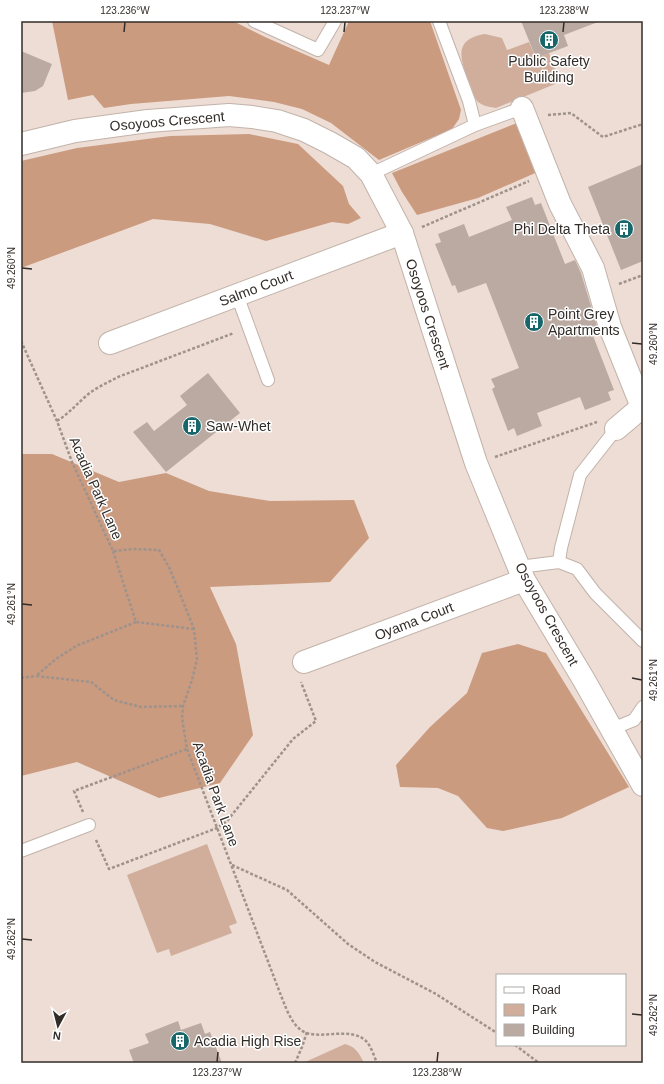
<svg xmlns="http://www.w3.org/2000/svg" width="664" height="1084" font-family="Arial,sans-serif">
  <style>
    .green { fill: #d1ae9b }
    .forest { fill: #cb9b80 }
    .building { fill: #baaaa2 }
    .lines { fill: none; stroke-linecap: round; stroke-linejoin: round }
    .service-casing { stroke: #c2b3aa; stroke-width: 14 }
    .minor-casing { stroke: #c2b3aa; stroke-width: 24 }
    .path { stroke: #9e928b; stroke-width: 2.5; stroke-dasharray: 3 2; stroke-linecap: butt }
    .service { stroke: #fff; stroke-width: 12 }
    .minor { stroke: #fff; stroke-width: 22 }
    .ticks { fill: none; stroke: #322c29; stroke-width: 1.5 }
    .labels { text-anchor: middle; stroke-width: 3; stroke-linejoin: round; paint-order: stroke }
    .poi-label { font-size: 14px; fill: #322c29; stroke: #fff; text-anchor: start }
    .street-label { font-size: 14px; fill: #322c29; stroke: #fff }
    .neatline { fill: none; stroke: #322c29; stroke-width: 1.5 }
    .ticks-label { font-size: 10px; text-anchor: middle; fill: #322c29 }
  </style>
  <rect width="100%" height="100%" fill="#edddd4"/>
  <g class="green">
    <path d="M485,34L502,38L507,50L529,42L536,58L549,53L560,82L496,108C490,107 483,106 478,102C474,98 472,87 469,82C460,59 453,39 485,34Z"/>
    <polygon points="207,844 237,923 229,926 232,933 171,956 169,949 157,953 127,875"/>
    <path d="M345,1044C356,1047 359,1053 364,1063H303Z"/>
  </g>
  <g class="forest">
    <polygon points="52,21 233,21 265,37 329,65 349,21 430,21 461,110 459,119 452,129 379,160 331,123 302,109 274,102 229,96 131,104 104,108 93,95 68,100"/>
    <polygon points="522,121 542,170 478,198 417,215 402,192 392,173"/>
    <polygon points="249,134 298,144 343,186 349,204 361,218 348,224 332,222 266,241 210,224 153,219 21,268 21,161 77,148 170,136"/>
    <polygon points="21,454 52,454 119,482 166,473 209,491 270,501 354,500 369,538 330,582 210,587 236,644 253,735 220,783 159,798 77,762 21,776"/>
    <polygon points="518,644 546,653 629,787 562,818 503,831 487,828 458,796 438,788 400,787 396,765 430,727 467,693 482,653"/>
  </g>
  <g class="building">
    <polygon points="521,21 598,21 598,22 564,35 568,46 536,58"/>
    <polygon points="21,51 52,64 43,86 35,91 21,93"/>
    <polygon points="643,164 643,261 621,270 588,187"/>
    <polygon points="532,197 535,205 541,203 565,264 575,260 581,273 597,326 590,328 614,390 608,392 611,400 585,410 580,397 537,413 542,426 517,436 514,428 508,431 492,389 495,387 491,379 519,368 486,283 458,293 455,285 452,286 435,244 441,242 438,234 464,224 469,237 512,220 506,207"/>
    <polygon points="208,373 240,413 166,472 133,432 147,422 154,431 187,405 180,396"/>
    <polygon points="178,1021 181,1030 201,1023 205,1034 210,1032 222,1063 134,1063 129,1050 149,1043 145,1034"/>
  </g>
  <g class="lines">
    <g class="service-casing">
      <g id="service">
        <polyline points="254,21 318,50 335,21"/>
        <polyline points="439,21 469,101 475,125"/>
        <polyline points="371,174 475,125 522,108"/>
        <polyline points="237,295 268,380"/>
        <polyline points="559,562 561,548 580,475 616,429"/>
        <polyline points="519,567 559,562 577,569 595,593 643,641"/>
        <polyline points="612,729 634,720 643,707"/>
        <polyline points="21,851 89,825"/>
      </g>
    </g>
    <g class="minor-casing">
      <g id="minor">
        <polyline points="522,108 560,204 593,268 610,327 642,407 643,407"/>
        <polyline points="21,144 75,131 148,121 229,115 252,117 277,121 304,130 330,143 356,158 371,174 402,233 476,463 524,580 584,680 643,785"/>
        <polyline points="110,343 402,233"/>
        <polyline points="616,429 642,407"/>
        <polyline points="304,662 524,580"/>
      </g>
    </g>
    <g class="path">
      <polyline points="548,115 571,113 603,137 643,124"/>
      <polyline points="422,227 529,181"/>
      <polyline points="619,284 643,275"/>
      <path d="M21,341L57,421L72,462L113,551L135,549L159,550L170,569L194,629L197,659L192,680L183,706L182,718L187,749L280,993C285,1005 290,1022 301,1030C317,1042 349,1025 366,1041C371,1046 374,1056 377,1063"/>
      <path d="M57,421C68,414 76,405 86,396C95,388 107,383 118,377L234,333"/>
      <polyline points="495,457 597,422"/>
      <polyline points="113,551 136,622 194,629"/>
      <polyline points="136,622 76,646 56,659 36,676 91,682 114,700 141,707 183,706"/>
      <polyline points="21,678 36,676"/>
      <polyline points="83,812 74,791 187,749"/>
      <polyline points="96,840 109,869 217,828 227,821 293,739 316,721 301,682"/>
      <polyline points="232,865 287,890 348,944 375,962 436,994 497,1033"/>
      <polyline points="515,1045 539,1063"/>
      <polyline points="295,1063 302,1047 307,1032"/>
    </g>
    <use href="#service" class="service"/>
    <use href="#minor" class="minor"/>
  </g>
  <path class="ticks" d="M124,32L125,22M344,32L345,22M563,32L564,22M22,268L32,269M632,343L642,344M22,604L32,605M632,678L642,680M22,939L32,940M632,1014L642,1015M217,1062L218,1052M437,1062L438,1052"/>
  <defs>
    <g id="building-disc" transform="scale(1)"><circle r="9.5" fill="#17666a" stroke="#fff"/><path d="M-4-6H4V6H1V3H-1V6H-4ZM-2.5-4.3h1.7v1.8h-1.7ZM.8-4.3h1.7v1.8H.8ZM-2.5-1h1.7V.8h-1.7ZM.8-1h1.7V.8H.8Z" fill="#fff"/></g>
  </defs>
  <g fill-rule="evenodd">
    <use href="#building-disc" x="549" y="40"/>
    <use href="#building-disc" x="624" y="229"/>
    <use href="#building-disc" x="534" y="322"/>
    <use href="#building-disc" x="192" y="426"/>
    <use href="#building-disc" x="180" y="1041"/>
  </g>
  <g class="labels">
    <g class="poi-label">
      <text x="549" y="66" text-anchor="middle">Public Safety<tspan x="549" dy="16">Building</tspan></text>
      <text x="610" y="234" text-anchor="end">Phi Delta Theta</text>
      <text x="548" y="319">Point Grey<tspan x="548" dy="16">Apartments</tspan></text>
      <text x="206" y="431">Saw-Whet</text>
      <text x="194" y="1046">Acadia High Rise</text>
    </g>
    <g class="street-label">
      <text transform="translate(167 121) rotate(-5)" y="5">Osoyoos Crescent</text>
      <text transform="translate(256 288) rotate(-21)" y="5">Salmo Court</text>
      <text transform="translate(428 314) rotate(72)" y="5">Osoyoos Crescent</text>
      <text transform="translate(96 488) rotate(66)" y="5">Acadia Park Lane</text>
      <text transform="translate(547 614) rotate(61)" y="5">Osoyoos Crescent</text>
      <text transform="translate(414 621) rotate(-21)" y="5">Oyama Court</text>
      <text transform="translate(216 794) rotate(70)" y="5">Acadia Park Lane</text>
    </g>
  </g>
  <rect width="664" height="1084" fill="none" stroke="#ffffff" stroke-width="44"/>
  <rect x="496" y="974" width="130" height="72" fill="#ffffff" stroke="#adaba9"/>
  <rect x="504" y="987" width="20" height="6" fill="#ffffff" stroke="#adaba9"/>
  <text x="532" y="994" font-size="12" fill="#322c29">Road</text>
  <rect x="504" y="1004" width="20" height="12" fill="#d1ae9b" stroke="#adaba9"/>
  <text x="532" y="1014" font-size="12" fill="#322c29">Park</text>
  <rect x="504" y="1024" width="20" height="12" fill="#baaaa2" stroke="#adaba9"/>
  <text x="532" y="1034" font-size="12" fill="#322c29">Building</text>
  <g transform="translate(58 1026) rotate(187)" stroke="#ffffff" stroke-width="3" paint-order="stroke">
  <path d="M0-3L7 15L0 10L-7 15Z" fill="#322c29"/>
  <text y="-6" font-size="11" font-weight="bold" text-anchor="middle" fill="#322c29">N</text>
  </g>
  <rect x="22" y="22" width="620" height="1040" class="neatline"/>
  <g class="ticks-label">
    <text x="125" y="14">123.236°W</text>
    <text x="345" y="14">123.237°W</text>
    <text x="564" y="14">123.238°W</text>
    <text transform="translate(11 268) rotate(-90)" y="4">49.260°N</text>
    <text transform="translate(653 344) rotate(-90)" y="4">49.260°N</text>
    <text transform="translate(11 604) rotate(-90)" y="4">49.261°N</text>
    <text transform="translate(653 680) rotate(-90)" y="4">49.261°N</text>
    <text transform="translate(11 939) rotate(-90)" y="4">49.262°N</text>
    <text transform="translate(653 1015) rotate(-90)" y="4">49.262°N</text>
    <text x="217" y="1076">123.237°W</text>
    <text x="437" y="1076">123.238°W</text>
  </g>
</svg>
